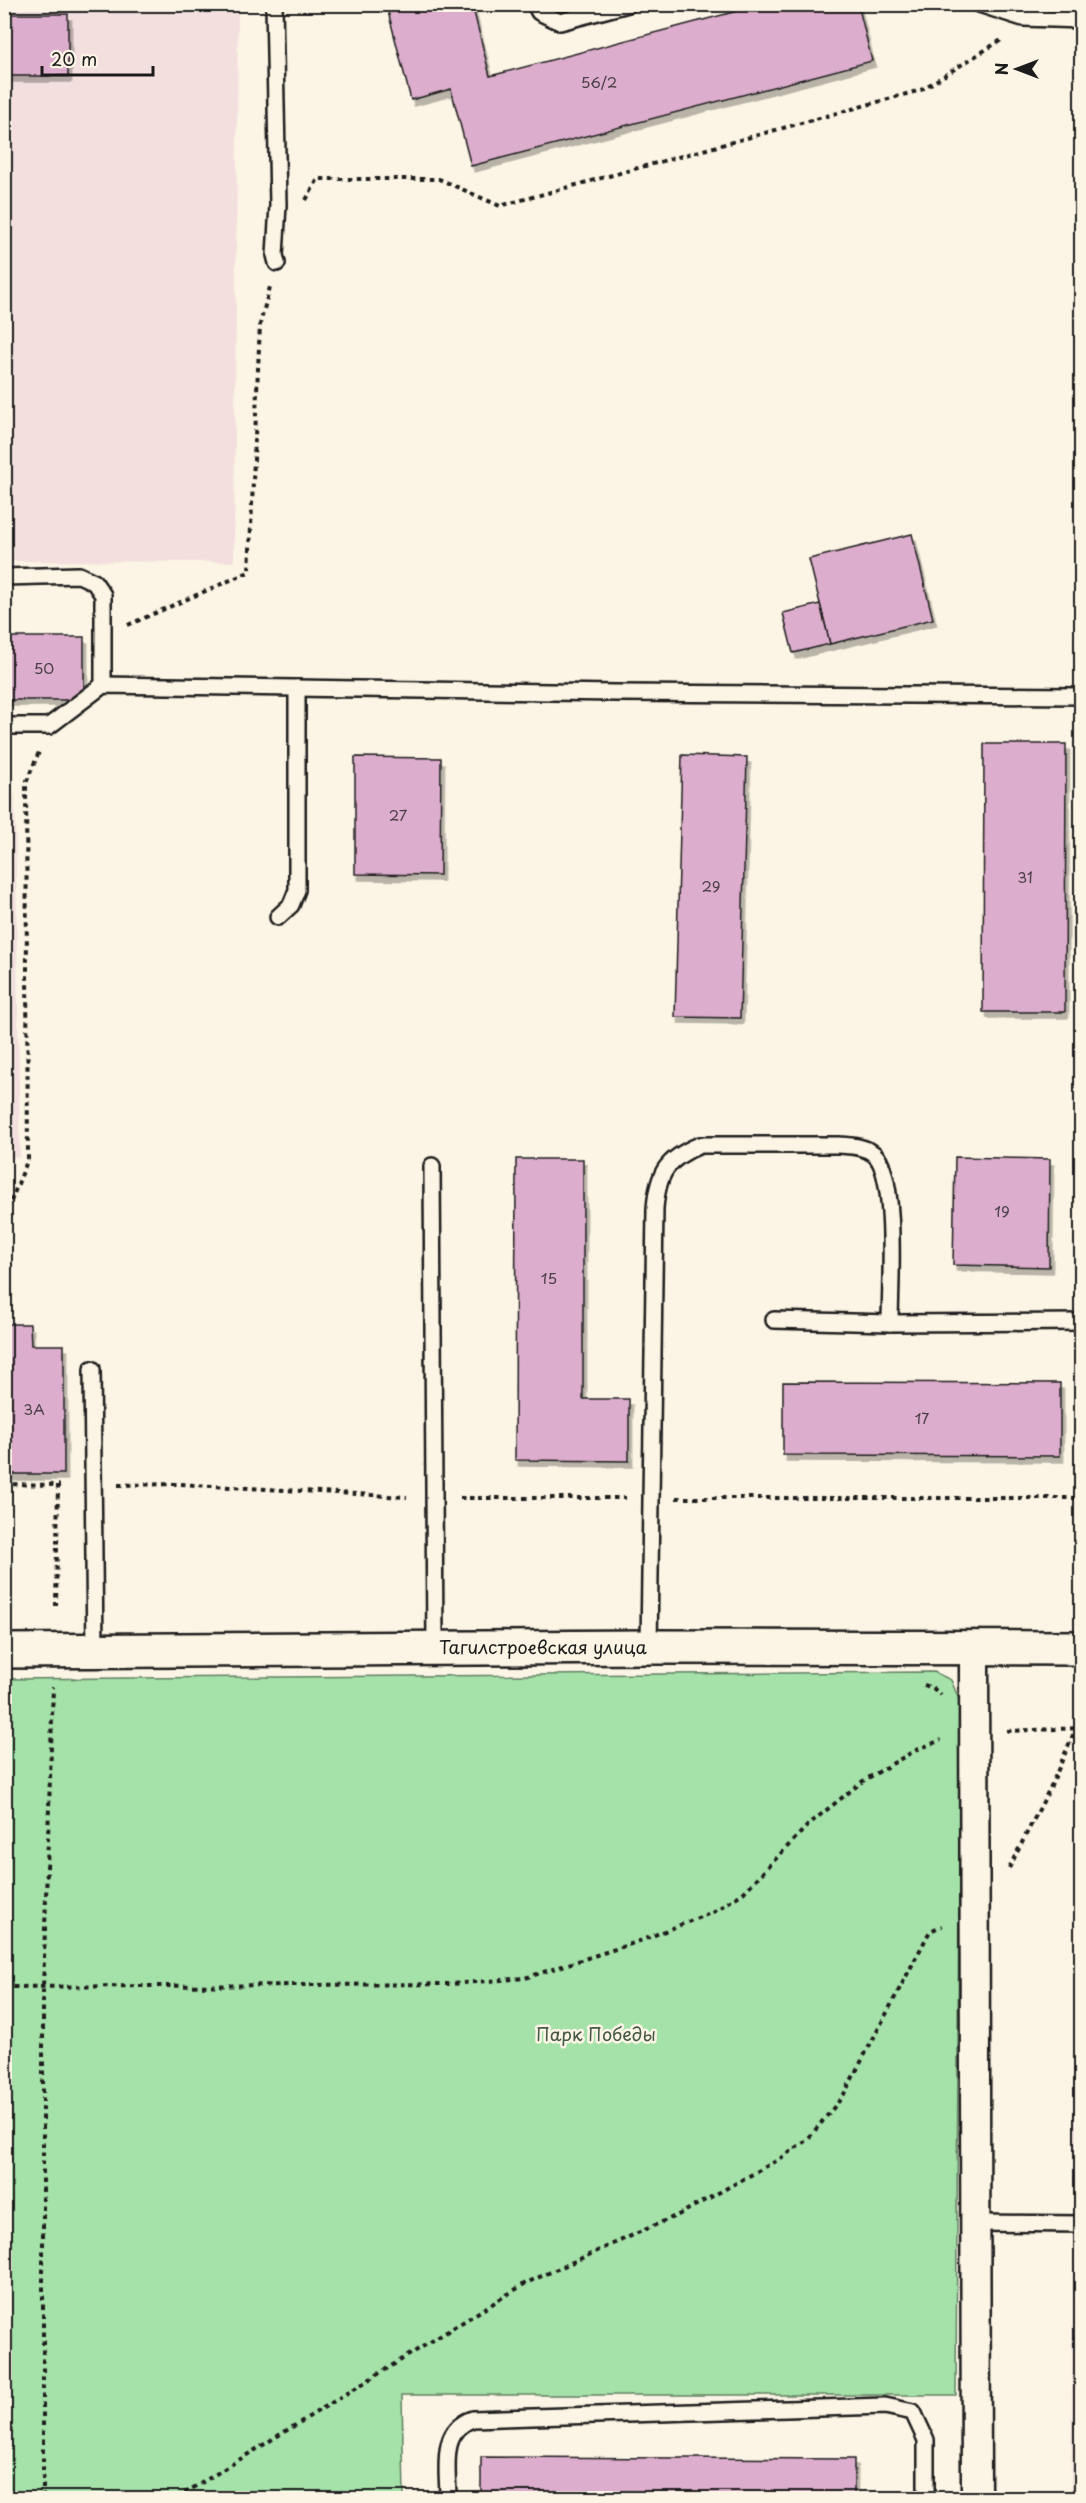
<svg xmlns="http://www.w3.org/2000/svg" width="1086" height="2503" font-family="'Playpen Sans',sans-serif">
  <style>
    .built { fill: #f3dfde }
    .green { fill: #a5e2a9; stroke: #607f62; stroke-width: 1.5 }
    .building { fill: #ddadcd; stroke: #1c1c1c; stroke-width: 1.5; filter: url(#shadow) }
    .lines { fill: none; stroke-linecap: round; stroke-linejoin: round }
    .lane-casing { stroke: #1c1c1c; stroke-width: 20 }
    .street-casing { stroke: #1c1c1c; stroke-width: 33 }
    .secondary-casing { stroke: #1c1c1c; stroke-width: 38 }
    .path { stroke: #1c1c1c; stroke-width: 4; stroke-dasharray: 4.5 4.5; stroke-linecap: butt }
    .lane { stroke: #fcf5e5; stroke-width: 15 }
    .street { stroke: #fcf5e5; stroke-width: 28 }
    .secondary { stroke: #fcf5e5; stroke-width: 33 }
    .labels { text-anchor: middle; stroke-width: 5; stroke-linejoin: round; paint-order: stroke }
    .number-label { font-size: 15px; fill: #4c4048 }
    .street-label { font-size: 18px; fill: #1c1c1c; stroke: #fcf5e5 }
    .park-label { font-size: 18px; fill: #455746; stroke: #fcf5e5 }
  </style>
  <defs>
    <filter id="shadow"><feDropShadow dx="3.5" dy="6" stdDeviation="0" flood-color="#0004"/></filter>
  </defs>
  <rect width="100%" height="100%" fill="#fcf5e5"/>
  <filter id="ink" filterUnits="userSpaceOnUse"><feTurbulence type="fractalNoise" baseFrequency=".0167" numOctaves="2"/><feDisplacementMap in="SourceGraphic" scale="12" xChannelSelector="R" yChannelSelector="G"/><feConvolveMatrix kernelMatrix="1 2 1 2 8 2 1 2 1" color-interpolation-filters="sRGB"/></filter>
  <g filter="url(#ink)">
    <g class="built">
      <polygon points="5,5 238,5 234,562 5,561"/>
      <polygon points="5,795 15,795 20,1157 5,1158"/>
      <polygon points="1077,1739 1081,1739 1081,2498 1071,2498"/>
    </g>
    <polygon class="green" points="934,1672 951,1680 960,1702 956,2395 402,2395 404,2498 5,2498 4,1679"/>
    <g class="building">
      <polygon points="4,4 5,14 68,14 68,76 4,76"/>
      <polygon points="386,4 472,4 490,76 764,4 858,4 872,61 471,166 451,89 411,100"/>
      <polygon points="912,534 933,619 830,644 809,559"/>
      <polygon points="820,604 830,644 793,653 783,613"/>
      <rect x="4" y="637" width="80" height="63"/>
      <polygon points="984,744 1066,744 1065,1012 983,1012"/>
      <polygon points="682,755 747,757 740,1018 675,1017"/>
      <polygon points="355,757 441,758 440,875 355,874"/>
      <polygon points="955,1157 1050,1159 1049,1267 953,1265"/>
      <polygon points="516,1159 583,1159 583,1399 629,1399 629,1461 515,1460"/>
      <polygon points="4,1324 30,1324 31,1345 64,1345 64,1474 4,1474"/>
      <polygon points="783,1382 1060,1383 1060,1456 783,1455"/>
      <polygon points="481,2457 854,2459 854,2498 481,2498"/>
    </g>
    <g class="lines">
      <g class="lane-casing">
        <g id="lane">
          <polyline points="274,4 278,205 275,255 277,263"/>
          <polyline points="535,4 539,12 560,22 628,4"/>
          <polyline points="979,4 1023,18 1082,20"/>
          <polyline points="4,577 79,575 94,582 103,595 103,685"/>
          <polyline points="4,726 49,726 103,685 616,693 1082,696"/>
          <polyline points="278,917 291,905 297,890 297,688"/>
          <polyline points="432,1166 435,1648"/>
          <polyline points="774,1320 890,1323 1082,1322"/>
          <polyline points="92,1369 95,1652"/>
          <path d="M649,1647L655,1208C658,1173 666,1159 700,1145H839C851,1146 864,1146 874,1154C898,1174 890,1290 890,1323"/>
          <polyline points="975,2223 1082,2224"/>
          <path d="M448,2498C448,2469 439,2430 473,2419L885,2406L913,2412L926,2440V2498"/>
        </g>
      </g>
      <g class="street-casing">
        <polyline id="street" points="974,1649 976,2498"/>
      </g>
      <g class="secondary-casing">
        <polyline id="secondary" points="4,1651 649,1647 1082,1648"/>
      </g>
      <g class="path">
        <polyline points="306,200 318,179 439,179 500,206 921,90 1003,39"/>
        <polyline points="128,625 249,572 260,324 270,287"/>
        <polyline points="4,1218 28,1159 26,783 39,752"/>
        <polyline points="4,1484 58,1485 56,1606"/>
        <polyline points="118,1485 179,1484 407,1497"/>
        <polyline points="460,1498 626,1498"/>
        <polyline points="676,1498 1082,1498"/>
        <polyline points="924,1685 933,1688 941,1695"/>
        <polyline points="1007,1731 1082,1728"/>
        <polyline points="1009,1868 1051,1786 1076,1728"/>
        <polyline points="4,1987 452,1984 525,1978 637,1942 713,1912 743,1893 809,1824 863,1781 914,1751 941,1740"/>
        <polyline points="43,2498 43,1988 53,1687"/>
        <polyline points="177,2498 526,2283 680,2214 778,2160 808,2139 843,2096 930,1931 942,1926"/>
      </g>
      <use href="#lane" class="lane"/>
      <use href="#street" class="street"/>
      <use href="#secondary" class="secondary"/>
    </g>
  </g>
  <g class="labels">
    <g class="number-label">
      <text x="599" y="88">56/2</text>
      <text x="44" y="674">50</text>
      <text x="398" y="821">27</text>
      <text x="1025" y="883">31</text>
      <text x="711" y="892">29</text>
      <text x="1002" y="1217">19</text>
      <text x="549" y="1284">15</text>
      <text x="34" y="1415">3А</text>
      <text x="922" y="1424">17</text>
    </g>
    <g class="street-label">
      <text x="543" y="1654">Тагилстроевская улица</text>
    </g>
    <g class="park-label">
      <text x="596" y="2041">Парк Победы</text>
    </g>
  </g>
  <rect width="1086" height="2503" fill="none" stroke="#fcf5e5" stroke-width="24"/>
  <rect x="12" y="12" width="1062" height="2479" fill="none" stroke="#1c1c1c" stroke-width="2" filter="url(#ink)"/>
  <g transform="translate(1017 69) rotate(270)" stroke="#fcf5e5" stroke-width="4.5" paint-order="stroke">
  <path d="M0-4.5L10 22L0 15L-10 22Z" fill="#1c1c1c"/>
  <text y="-9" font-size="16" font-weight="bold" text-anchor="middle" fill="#1c1c1c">N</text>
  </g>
  <path d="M42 66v9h111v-9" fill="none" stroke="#1c1c1c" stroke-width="3"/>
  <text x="51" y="66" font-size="18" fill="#1c1c1c" stroke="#fcf5e5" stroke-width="4.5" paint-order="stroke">20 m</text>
</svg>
